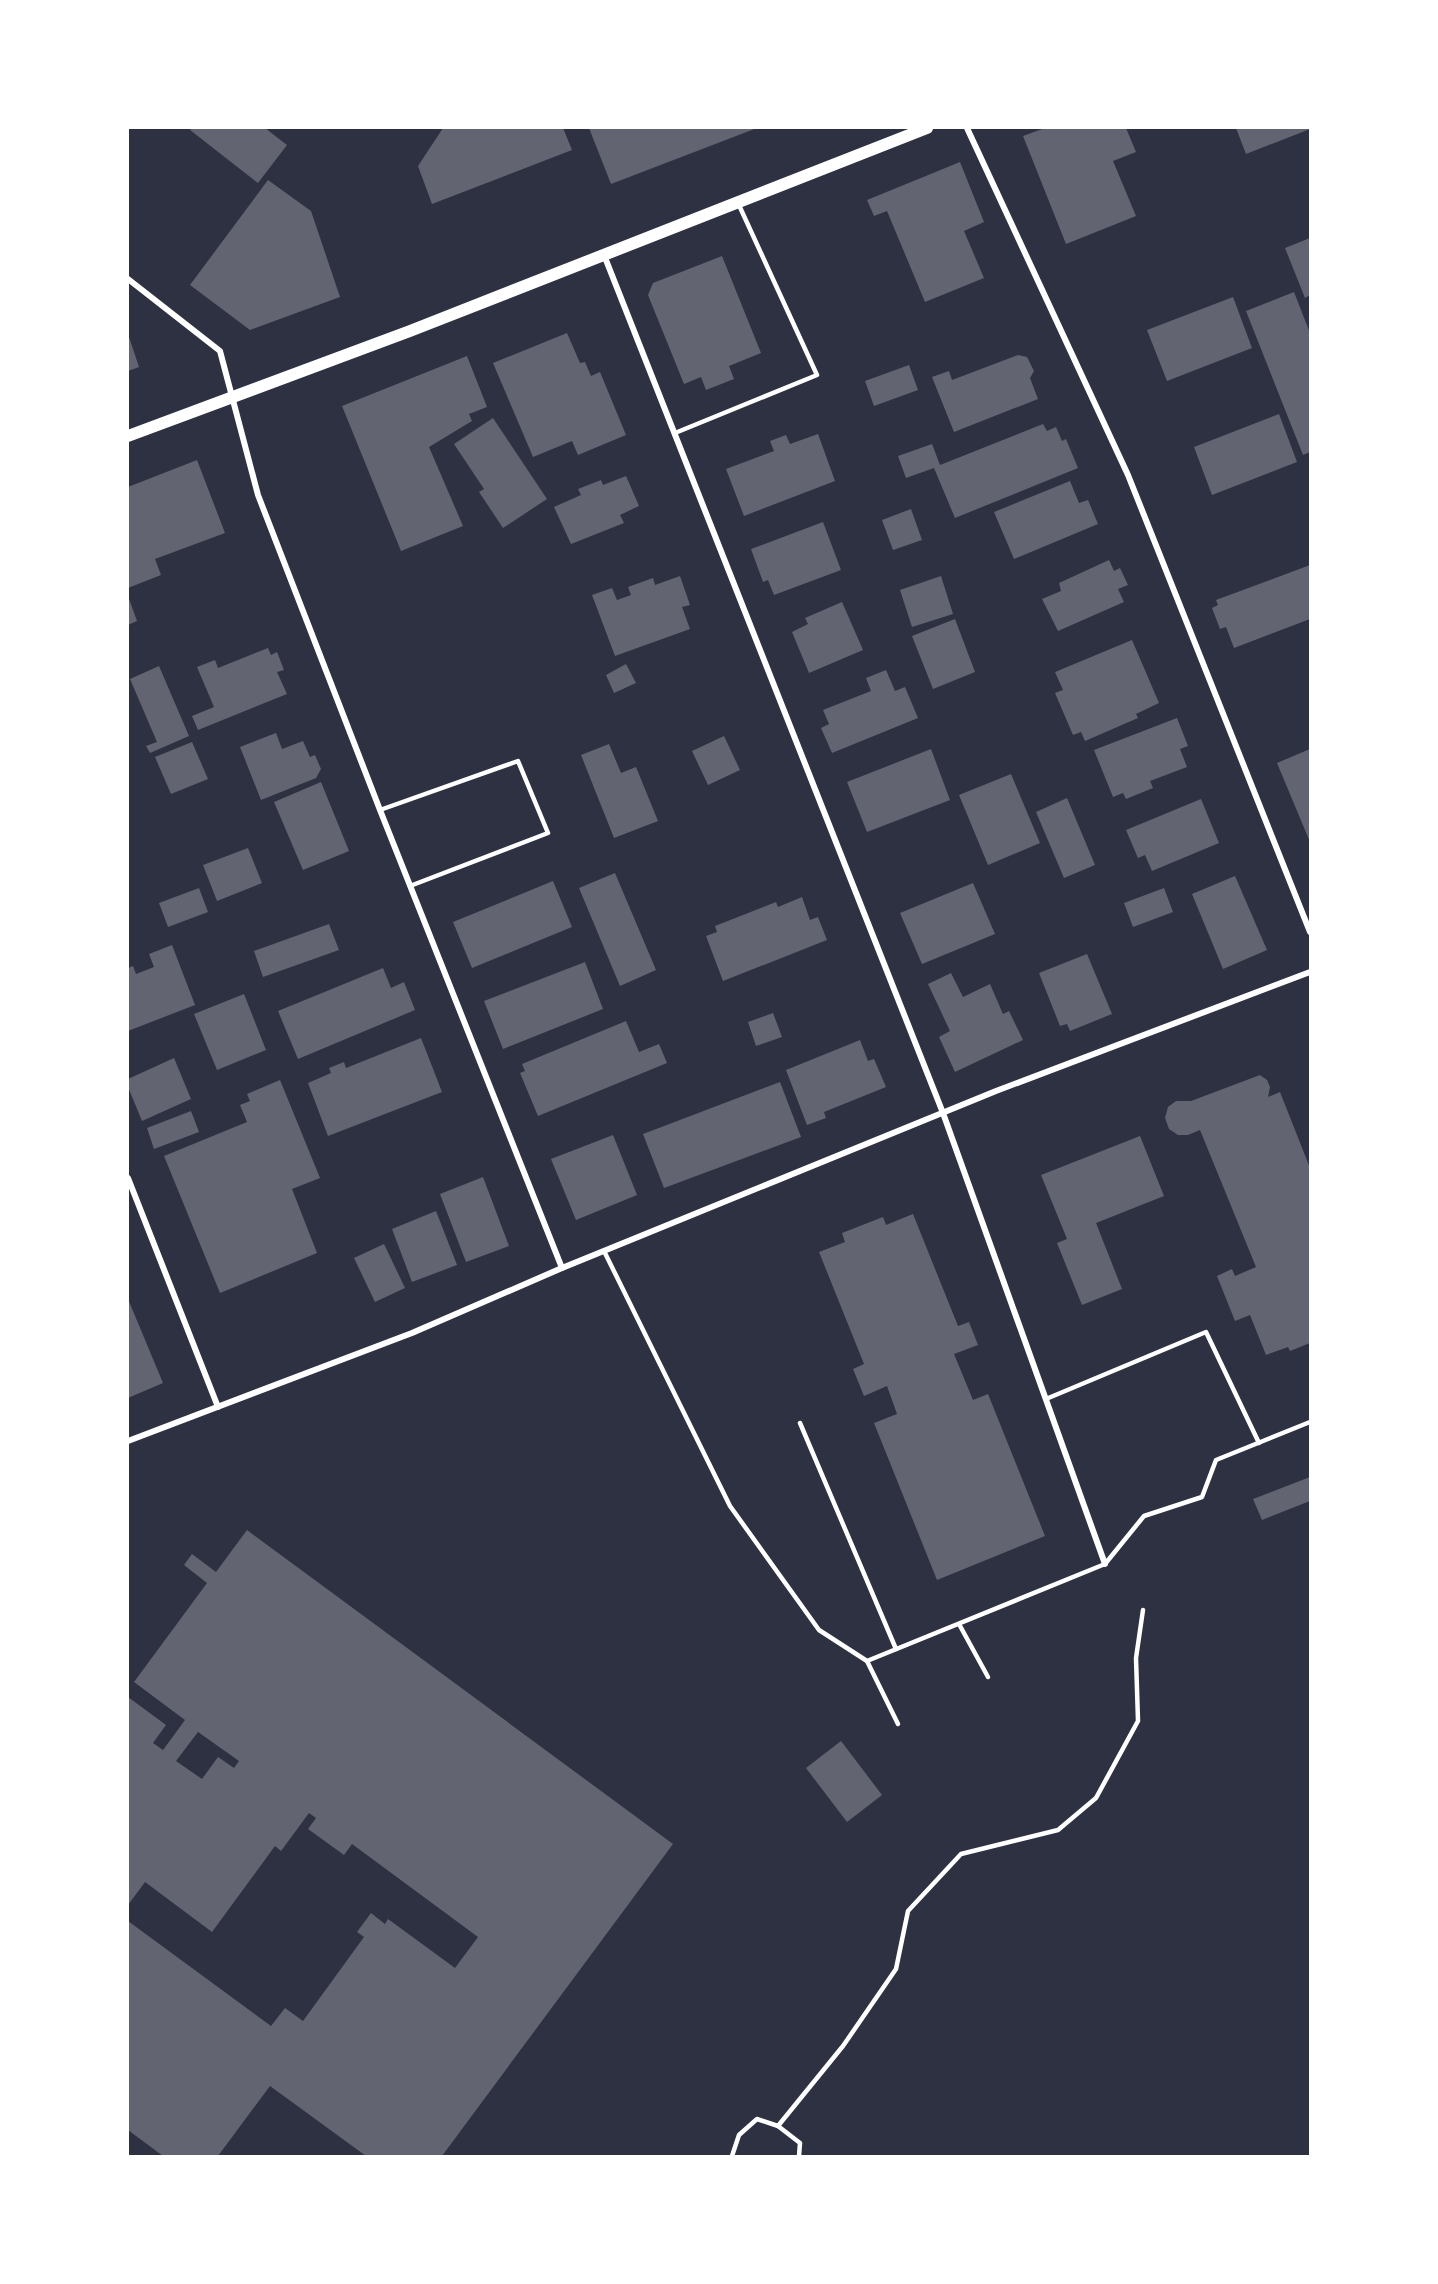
<svg xmlns="http://www.w3.org/2000/svg" width="1438" height="2284" font-family="Overpass,sans-serif">
  <style>
    .building { fill: #626471; fill-rule: evenodd }
    .lines { fill: none; stroke-linecap: round; stroke-linejoin: round }
    .service { stroke: #fff; stroke-width: 4.5 }
    .minor { stroke: #fff; stroke-width: 6 }
    .secondary { stroke: #fff; stroke-width: 12 }
  </style>
  <rect width="100%" height="100%" fill="#2d3142"/>
  <g class="building">
    <polygon points="192,128 265,128 287,145 258,183 190,130"/>
    <polygon points="443,128 563,128 572,150 432,204 418,166"/>
    <polygon points="589,128 757,128 611,184"/>
    <polygon points="1045,128 1126,128 1136,152 1113,161 1136,216 1066,244 1023,136"/>
    <polygon points="1236,128 1310,128 1310,129 1246,154"/>
    <polygon points="960,162 984,222 964,231 984,278 925,302 887,211 874,216 867,200"/>
    <polygon points="268,180 311,211 340,297 250,330 190,285"/>
    <polygon points="1310,238 1310,295 1305,298 1285,248"/>
    <polygon points="722,256 761,353 729,366 734,379 706,390 701,377 684,384 648,295 653,283"/>
    <polygon points="1294,292 1310,333 1310,452 1303,455 1246,311"/>
    <polygon points="1233,297 1252,348 1167,381 1147,330"/>
    <polygon points="567,333 580,363 585,362 591,376 600,372 626,435 578,455 572,441 533,457 493,363"/>
    <polygon points="128,334 139,367 128,371"/>
    <polygon points="1018,355 1027,357 1034,371 1030,378 1038,399 954,432 932,377 949,371 952,380"/>
    <polygon points="467,356 487,407 469,414 472,421 429,447 463,526 401,551 342,406"/>
    <polygon points="909,365 918,390 874,406 865,381"/>
    <polygon points="1279,414 1297,462 1212,495 1194,447"/>
    <polygon points="493,418 547,499 503,528 479,492 484,489 454,444"/>
    <polygon points="1043,424 1047,431 1056,427 1062,441 1066,439 1078,468 955,518 934,468 906,478 898,456 932,444 940,465"/>
    <polygon points="818,434 835,481 744,516 726,469 774,451 770,441 786,435 790,444"/>
    <polygon points="197,460 225,533 155,559 161,575 128,588 128,487"/>
    <polygon points="626,476 639,506 620,515 624,523 571,544 554,507 581,495 578,489 601,480 603,485"/>
    <polygon points="1070,481 1079,503 1088,500 1098,524 1014,559 994,512"/>
    <polygon points="911,509 922,540 893,550 882,520"/>
    <polygon points="823,522 841,570 774,595 768,580 763,582 751,549"/>
    <polygon points="1109,560 1114,571 1120,568 1128,585 1118,589 1124,602 1058,631 1042,599 1061,591 1059,583"/>
    <polygon points="1310,565 1310,619 1234,648 1226,627 1220,629 1212,608 1218,605 1216,600"/>
    <polygon points="680,576 690,605 682,607 690,629 615,656 592,595 612,588 617,600 631,595 628,587 653,578 655,585"/>
    <polygon points="941,576 953,614 912,627 900,590"/>
    <polygon points="128,596 137,621 128,625"/>
    <polygon points="842,602 863,650 809,673 792,632 808,624 805,618"/>
    <polygon points="955,619 975,672 933,689 912,636"/>
    <polygon points="1132,640 1159,703 1136,714 1138,718 1085,741 1081,732 1073,735 1055,693 1063,690 1055,672"/>
    <polygon points="268,648 271,655 277,652 284,670 277,672 287,694 198,730 192,716 214,707 197,667 215,660 218,668"/>
    <polygon points="626,664 636,683 614,693 606,675"/>
    <polygon points="159,666 189,736 150,753 146,746 157,742 130,679"/>
    <polygon points="886,670 895,691 905,687 918,718 832,753 821,728 829,724 823,710 871,691 866,678"/>
    <polygon points="1177,718 1188,746 1180,749 1187,767 1150,781 1153,788 1126,799 1123,793 1113,797 1094,750"/>
    <polygon points="276,733 282,749 303,741 310,757 315,755 321,769 316,778 261,800 240,747"/>
    <polygon points="724,736 740,770 708,785 692,751"/>
    <polygon points="192,742 208,779 171,794 155,757"/>
    <polygon points="609,744 621,773 636,767 658,821 614,838 581,755"/>
    <polygon points="931,749 950,800 867,832 847,782"/>
    <polygon points="1310,749 1310,842 1277,763"/>
    <polygon points="1011,774 1040,843 988,865 959,795"/>
    <polygon points="321,782 349,851 303,870 274,802"/>
    <polygon points="1067,798 1095,865 1064,878 1036,812"/>
    <polygon points="1201,799 1219,843 1152,871 1145,855 1138,858 1126,830"/>
    <polygon points="248,848 262,883 217,901 203,865"/>
    <polygon points="615,873 656,970 620,986 579,888"/>
    <polygon points="1235,876 1267,950 1223,969 1192,894"/>
    <polygon points="553,881 572,927 472,968 453,922"/>
    <polygon points="973,883 995,934 922,964 900,913"/>
    <polygon points="199,888 208,912 168,927 159,903"/>
    <polygon points="1164,888 1173,912 1133,927 1124,903"/>
    <polygon points="802,897 810,920 818,917 827,940 723,981 706,936 717,932 715,926 776,902 778,907"/>
    <polygon points="329,924 339,950 263,977 254,951"/>
    <polygon points="172,945 195,1005 128,1031 128,968 133,966 136,974 154,967 149,954"/>
    <polygon points="1087,954 1112,1014 1070,1031 1067,1024 1060,1026 1039,973"/>
    <polygon points="585,962 603,1009 503,1049 484,1001"/>
    <polygon points="383,968 391,988 404,982 415,1010 298,1059 278,1011"/>
    <polygon points="951,973 963,997 990,984 1003,1014 1009,1011 1023,1040 955,1072 939,1037 950,1031 928,984"/>
    <polygon points="244,994 266,1050 217,1070 194,1014"/>
    <polygon points="773,1013 782,1037 756,1046 748,1022"/>
    <polygon points="626,1021 639,1052 659,1044 667,1063 538,1116 520,1073 525,1071 522,1064"/>
    <polygon points="421,1038 442,1092 328,1136 308,1083 331,1073 329,1068 344,1062 346,1068"/>
    <polygon points="860,1040 868,1061 874,1059 886,1087 824,1112 826,1118 807,1125 786,1070"/>
    <polygon points="174,1058 191,1099 142,1121 128,1087 128,1079"/>
    <polygon points="1260,1075 1267,1080 1270,1087 1268,1097 1280,1092 1310,1168 1310,1343 1290,1351 1288,1347 1266,1355 1250,1315 1235,1321 1217,1276 1232,1269 1235,1276 1256,1267 1200,1130 1188,1135 1178,1135 1169,1129 1165,1118 1168,1107 1176,1101 1191,1101"/>
    <polygon points="280,1080 320,1178 292,1189 317,1253 220,1293 164,1156 247,1122 240,1105 250,1101 247,1094"/>
    <polygon points="780,1082 801,1137 664,1188 643,1134"/>
    <polygon points="191,1111 199,1132 154,1149 147,1128"/>
    <polygon points="613,1135 637,1195 576,1220 551,1159"/>
    <polygon points="1140,1136 1164,1196 1096,1223 1122,1289 1082,1305 1057,1243 1067,1239 1041,1175"/>
    <polygon points="483,1177 509,1246 466,1262 440,1194"/>
    <polygon points="436,1211 457,1265 412,1282 392,1229"/>
    <polygon points="913,1214 958,1326 969,1322 978,1345 954,1354 973,1400 988,1394 1045,1536 937,1580 874,1423 897,1414 887,1386 864,1396 853,1369 864,1364 819,1252 845,1242 842,1233 883,1217 886,1225"/>
    <polygon points="384,1244 405,1288 375,1302 354,1258"/>
    <polygon points="128,1299 163,1383 128,1398"/>
    <polygon points="1310,1477 1310,1501 1262,1520 1253,1499"/>
    <path d="M247,1530L673,1844L442,2156H366L270,2086L218,2156H163L128,2130V1921L271,2026L285,2008L303,2021L364,1937L357,1932L371,1913L385,1924L388,1919L455,1968L478,1937L352,1844L344,1855L308,1829L316,1818L309,1813L281,1851L275,1846L212,1932L145,1882L128,1905V1697L166,1725L153,1743L163,1750L185,1720L134,1682L207,1583L184,1565L192,1554L216,1572ZM198,1732L239,1761L234,1768L218,1757L202,1779L176,1761Z"/>
    <polygon points="841,1741 882,1795 847,1822 806,1768"/>
  </g>
  <g class="lines">
    <g class="service">
      <polyline points="675,433 817,375 738,203"/>
      <polyline points="380,810 518,761 548,833 410,886"/>
      <polyline points="604,1251 730,1506 819,1630 867,1661 1105,1564 1144,1516 1202,1497 1216,1460 1310,1422"/>
      <polyline points="1046,1399 1206,1332 1259,1443"/>
      <polyline points="800,1423 896,1649"/>
      <polyline points="959,1624 988,1677"/>
      <polyline points="867,1661 898,1724"/>
      <polyline points="778,2126 843,2046 896,1969 908,1911 961,1854 1058,1830 1096,1798 1138,1721 1136,1658 1143,1610"/>
      <polyline points="732,2156 739,2135 757,2119 778,2126 800,2143 799,2156"/>
    </g>
    <g class="minor">
      <polyline points="967,128 1128,475 1310,932"/>
      <polyline points="604,255 943,1113 1105,1564"/>
      <polyline points="128,279 220,351 258,495 380,810 562,1268"/>
      <polyline points="128,1178 218,1407"/>
      <polyline points="128,1441 412,1333 562,1268 996,1091 1310,972"/>
    </g>
    <polyline class="secondary" points="128,436 410,331 927,128"/>
  </g>
  <rect width="1438" height="2284" fill="none" stroke="#ffffff" stroke-width="258"/>
</svg>
